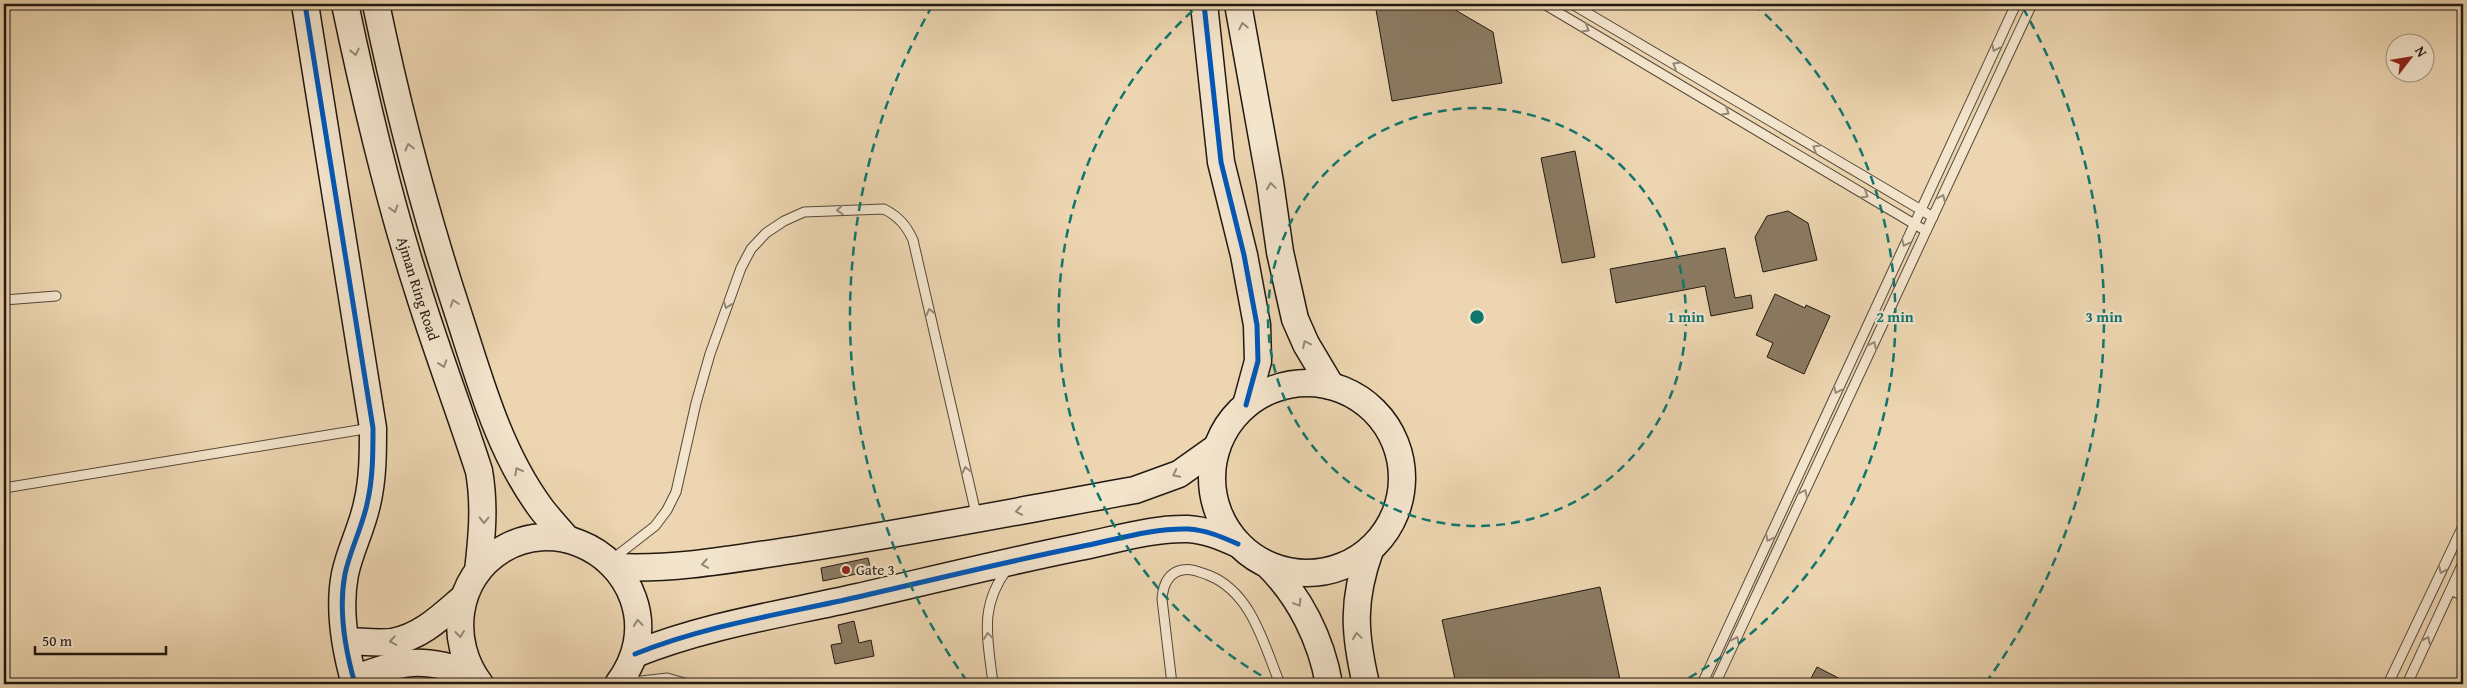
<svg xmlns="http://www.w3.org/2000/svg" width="2467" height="688" font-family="'Gentium Book Plus',serif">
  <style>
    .building { fill: #8b7b63; stroke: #211910 }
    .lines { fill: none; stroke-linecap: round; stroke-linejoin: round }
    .lane-casing { stroke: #544838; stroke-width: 11 }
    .secondary-casing { stroke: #211910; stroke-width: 29 }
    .lane { stroke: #f3e4cc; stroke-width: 9 }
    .secondary { stroke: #f3e4cc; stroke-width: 26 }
    .cycleway-casing { stroke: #f3e4cc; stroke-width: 8 }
    .cycleway { stroke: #0057b8; stroke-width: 5 }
    .oneway { stroke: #948977 }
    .ring { fill: none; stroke: #0f766e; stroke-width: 2.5; stroke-dasharray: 9 6 }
    .poi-dot { fill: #8f2418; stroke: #f3e4cc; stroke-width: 2 }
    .labels { text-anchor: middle; stroke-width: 4.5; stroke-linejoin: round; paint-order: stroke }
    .street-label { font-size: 15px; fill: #211910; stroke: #f3e4cc }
    .poi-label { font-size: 15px; fill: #211910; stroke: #f3e4cc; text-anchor: start }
    .centre { fill: #0f766e; stroke: #f3e4cc; stroke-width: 2.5 }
    .ring-label { font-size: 15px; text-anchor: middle; font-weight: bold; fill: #0f766e; stroke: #f3e4cc; stroke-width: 4.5; stroke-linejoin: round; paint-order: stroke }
  </style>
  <rect width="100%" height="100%" fill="#ecd5b0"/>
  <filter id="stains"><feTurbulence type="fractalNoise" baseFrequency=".004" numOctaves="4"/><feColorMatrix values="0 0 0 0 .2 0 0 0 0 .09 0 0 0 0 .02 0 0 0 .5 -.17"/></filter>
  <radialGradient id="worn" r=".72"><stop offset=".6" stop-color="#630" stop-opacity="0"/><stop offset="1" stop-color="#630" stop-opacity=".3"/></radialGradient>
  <g class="building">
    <polygon points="1375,4 1445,4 1493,32 1502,83 1392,101"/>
    <polygon points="1575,151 1595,257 1562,263 1541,158"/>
    <polygon points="1788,211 1808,223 1817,260 1763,272 1755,237 1767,216"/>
    <polygon points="1725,248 1735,298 1751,295 1753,308 1711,316 1705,286 1616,303 1610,269"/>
    <polygon points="1775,294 1805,308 1806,305 1830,316 1804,374 1767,357 1773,343 1756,335"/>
    <polygon points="868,558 871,571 823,581 821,568"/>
    <polygon points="1600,587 1621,684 1456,684 1442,620"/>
    <polygon points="854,621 859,643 871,640 874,656 835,664 831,645 842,643 838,625"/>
    <polygon points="1817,667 1850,684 1808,684"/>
  </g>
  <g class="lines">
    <g class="lane-casing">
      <g id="lane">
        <polyline points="1544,4 1926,231"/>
        <polyline points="1572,4 1933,217"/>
        <polyline points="4,300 56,296"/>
        <polyline points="4,488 371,428"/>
        <path d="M610,561L655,526L667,510L676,492L696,403L710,354L741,268L751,249L766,233L784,221L804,212L884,209C899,217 906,225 913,240L977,518"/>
        <polyline points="2451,590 2463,596"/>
        <polyline points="624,683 667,678 688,684"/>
        <path d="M993,684C988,639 978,607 1008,568"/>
        <path d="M1172,684L1162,599C1163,586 1167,573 1182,570C1192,568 1199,572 1208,575C1252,592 1264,645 1280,684"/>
        <polyline points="1702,684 2016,4"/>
        <polyline points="1715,684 2032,4"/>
        <polyline points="2388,684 2463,526"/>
        <polyline points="2407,684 2463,563"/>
      </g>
    </g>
    <g class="secondary-casing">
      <g id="secondary">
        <path d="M305,4L373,428C373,453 373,479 367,504C362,528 350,550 345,574C338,610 345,649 355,684"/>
        <path id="s1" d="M345,4C365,99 387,194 417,287C436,349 459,409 479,471C485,505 482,536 478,571"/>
        <path d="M376,4C398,109 425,213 459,316C480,381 499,451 540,507C548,518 558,528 567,539"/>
        <polyline points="1204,4 1221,162 1244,255 1257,325 1258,361 1246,405"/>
        <polyline points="1238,4 1270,182 1280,252 1295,319 1306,344 1331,386"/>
        <circle cx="1307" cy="478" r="95"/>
        <path d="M1268,565C1300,597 1321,639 1329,684"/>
        <path d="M616,567C678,570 738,558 800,549C912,532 1023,510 1135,490L1179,474L1217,447"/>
        <path d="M346,641C360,641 377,644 392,642C421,637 442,616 463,598"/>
        <path d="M635,654C707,625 783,614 858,597C932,580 1005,562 1079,547C1115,540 1152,528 1188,529C1206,530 1222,537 1238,544"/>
        <path d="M353,679C404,661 420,656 473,674"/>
        <path d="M480,684C448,642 454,578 503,549C552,520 615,547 633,598C644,628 637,659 618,684"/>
        <path d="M1366,684C1354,633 1352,600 1370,550"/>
      </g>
    </g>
    <use href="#lane" class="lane"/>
    <use href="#secondary" class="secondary"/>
    <g class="cycleway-casing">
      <g id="cycleway">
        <path d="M305,4L373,428C373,453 373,479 367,504C362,528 350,550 345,574C338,610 345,649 355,684"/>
        <polyline points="1204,4 1221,162 1244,255 1257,325 1258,361 1246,405"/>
        <path d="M635,654C707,625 783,614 858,597C932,580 1005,562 1079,547C1115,540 1152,528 1188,529C1206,530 1222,537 1238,544"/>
      </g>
    </g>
    <use href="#cycleway" class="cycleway"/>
  </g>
  <defs><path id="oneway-chevron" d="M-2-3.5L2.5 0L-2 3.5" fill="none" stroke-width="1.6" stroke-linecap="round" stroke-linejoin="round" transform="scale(1.25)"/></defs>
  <g class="oneway">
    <use href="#oneway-chevron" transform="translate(1243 26) rotate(-102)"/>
    <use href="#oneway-chevron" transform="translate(1586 29) rotate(31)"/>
    <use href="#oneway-chevron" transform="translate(1995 48) rotate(115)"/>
    <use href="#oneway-chevron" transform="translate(355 52) rotate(78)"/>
    <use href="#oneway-chevron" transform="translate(1676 65) rotate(-149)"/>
    <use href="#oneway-chevron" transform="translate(1726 112) rotate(31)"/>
    <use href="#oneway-chevron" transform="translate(409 147) rotate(-104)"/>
    <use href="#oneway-chevron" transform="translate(1816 148) rotate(-149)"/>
    <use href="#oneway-chevron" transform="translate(1271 186) rotate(-98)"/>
    <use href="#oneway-chevron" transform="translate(1865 195) rotate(31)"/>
    <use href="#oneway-chevron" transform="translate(1942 198) rotate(-65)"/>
    <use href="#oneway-chevron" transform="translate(394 209) rotate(74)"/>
    <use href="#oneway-chevron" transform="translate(840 210) rotate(177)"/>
    <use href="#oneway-chevron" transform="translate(1905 243) rotate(115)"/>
    <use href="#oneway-chevron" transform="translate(454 303) rotate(-108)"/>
    <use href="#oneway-chevron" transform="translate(727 305) rotate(110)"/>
    <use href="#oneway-chevron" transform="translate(930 312) rotate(-103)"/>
    <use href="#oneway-chevron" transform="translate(1306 344) rotate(-116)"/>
    <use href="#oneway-chevron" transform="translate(1873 345) rotate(-65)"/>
    <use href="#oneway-chevron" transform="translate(443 364) rotate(71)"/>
    <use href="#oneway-chevron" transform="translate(1837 390) rotate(115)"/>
    <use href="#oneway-chevron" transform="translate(966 470) rotate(-103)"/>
    <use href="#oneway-chevron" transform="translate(518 471) rotate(-119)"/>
    <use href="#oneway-chevron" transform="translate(1176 474) rotate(154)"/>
    <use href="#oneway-chevron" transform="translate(1804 493) rotate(-65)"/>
    <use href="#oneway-chevron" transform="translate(1019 511) rotate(170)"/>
    <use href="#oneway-chevron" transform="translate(484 520) rotate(91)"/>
    <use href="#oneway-chevron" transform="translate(1769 538) rotate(115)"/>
    <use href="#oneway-chevron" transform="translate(705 564) rotate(171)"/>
    <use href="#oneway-chevron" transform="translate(2442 570) rotate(115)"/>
    <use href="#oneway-chevron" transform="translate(1298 603) rotate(59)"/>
    <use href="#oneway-chevron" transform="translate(638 623) rotate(-95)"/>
    <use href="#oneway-chevron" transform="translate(460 634) rotate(83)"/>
    <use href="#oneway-chevron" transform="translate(988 636) rotate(-96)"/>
    <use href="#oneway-chevron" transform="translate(1357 636) rotate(-98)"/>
    <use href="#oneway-chevron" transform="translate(1736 640) rotate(-65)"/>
    <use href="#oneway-chevron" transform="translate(2427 640) rotate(-65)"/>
    <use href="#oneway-chevron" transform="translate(393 641) rotate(171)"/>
  </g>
  <g class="ring">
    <circle cx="1477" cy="317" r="209"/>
    <path d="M1274 683A418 418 0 0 1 1200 4M1754 4A418 418 0 0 1 1680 683"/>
    <path d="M967 681A627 627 0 0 1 931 8M2023 8A627 627 0 0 1 1987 681"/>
  </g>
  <circle class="poi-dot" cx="846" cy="570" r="5"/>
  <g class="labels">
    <g class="street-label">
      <text dy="5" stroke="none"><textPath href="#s1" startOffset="294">Ajman Ring Road</textPath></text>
    </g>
    <g class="poi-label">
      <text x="856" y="575">Gate 3</text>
    </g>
  </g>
  <circle cx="1477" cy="317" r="8" class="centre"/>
  <g class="ring-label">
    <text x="1686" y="322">1 min</text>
    <text x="1895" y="322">2 min</text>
    <text x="2104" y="322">3 min</text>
  </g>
  <rect width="2467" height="688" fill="none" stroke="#ecd5b0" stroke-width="20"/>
  <rect x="5" y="5" width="2457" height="678" fill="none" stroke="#211910" stroke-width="2.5"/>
  <rect x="10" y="10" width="2447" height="668" fill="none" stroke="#211910"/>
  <g transform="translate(2410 58) rotate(59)"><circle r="24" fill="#f3e4cc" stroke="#9f9381"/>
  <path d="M0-4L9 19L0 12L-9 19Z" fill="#8f2418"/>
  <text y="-8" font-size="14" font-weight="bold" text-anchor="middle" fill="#211910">N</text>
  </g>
  <path d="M35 646v8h131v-8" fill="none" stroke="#211910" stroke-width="2.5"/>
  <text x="42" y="646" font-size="15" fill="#211910" stroke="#f3e4cc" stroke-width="4" paint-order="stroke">50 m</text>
  <rect width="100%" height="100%" filter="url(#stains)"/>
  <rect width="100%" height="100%" fill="url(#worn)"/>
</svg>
